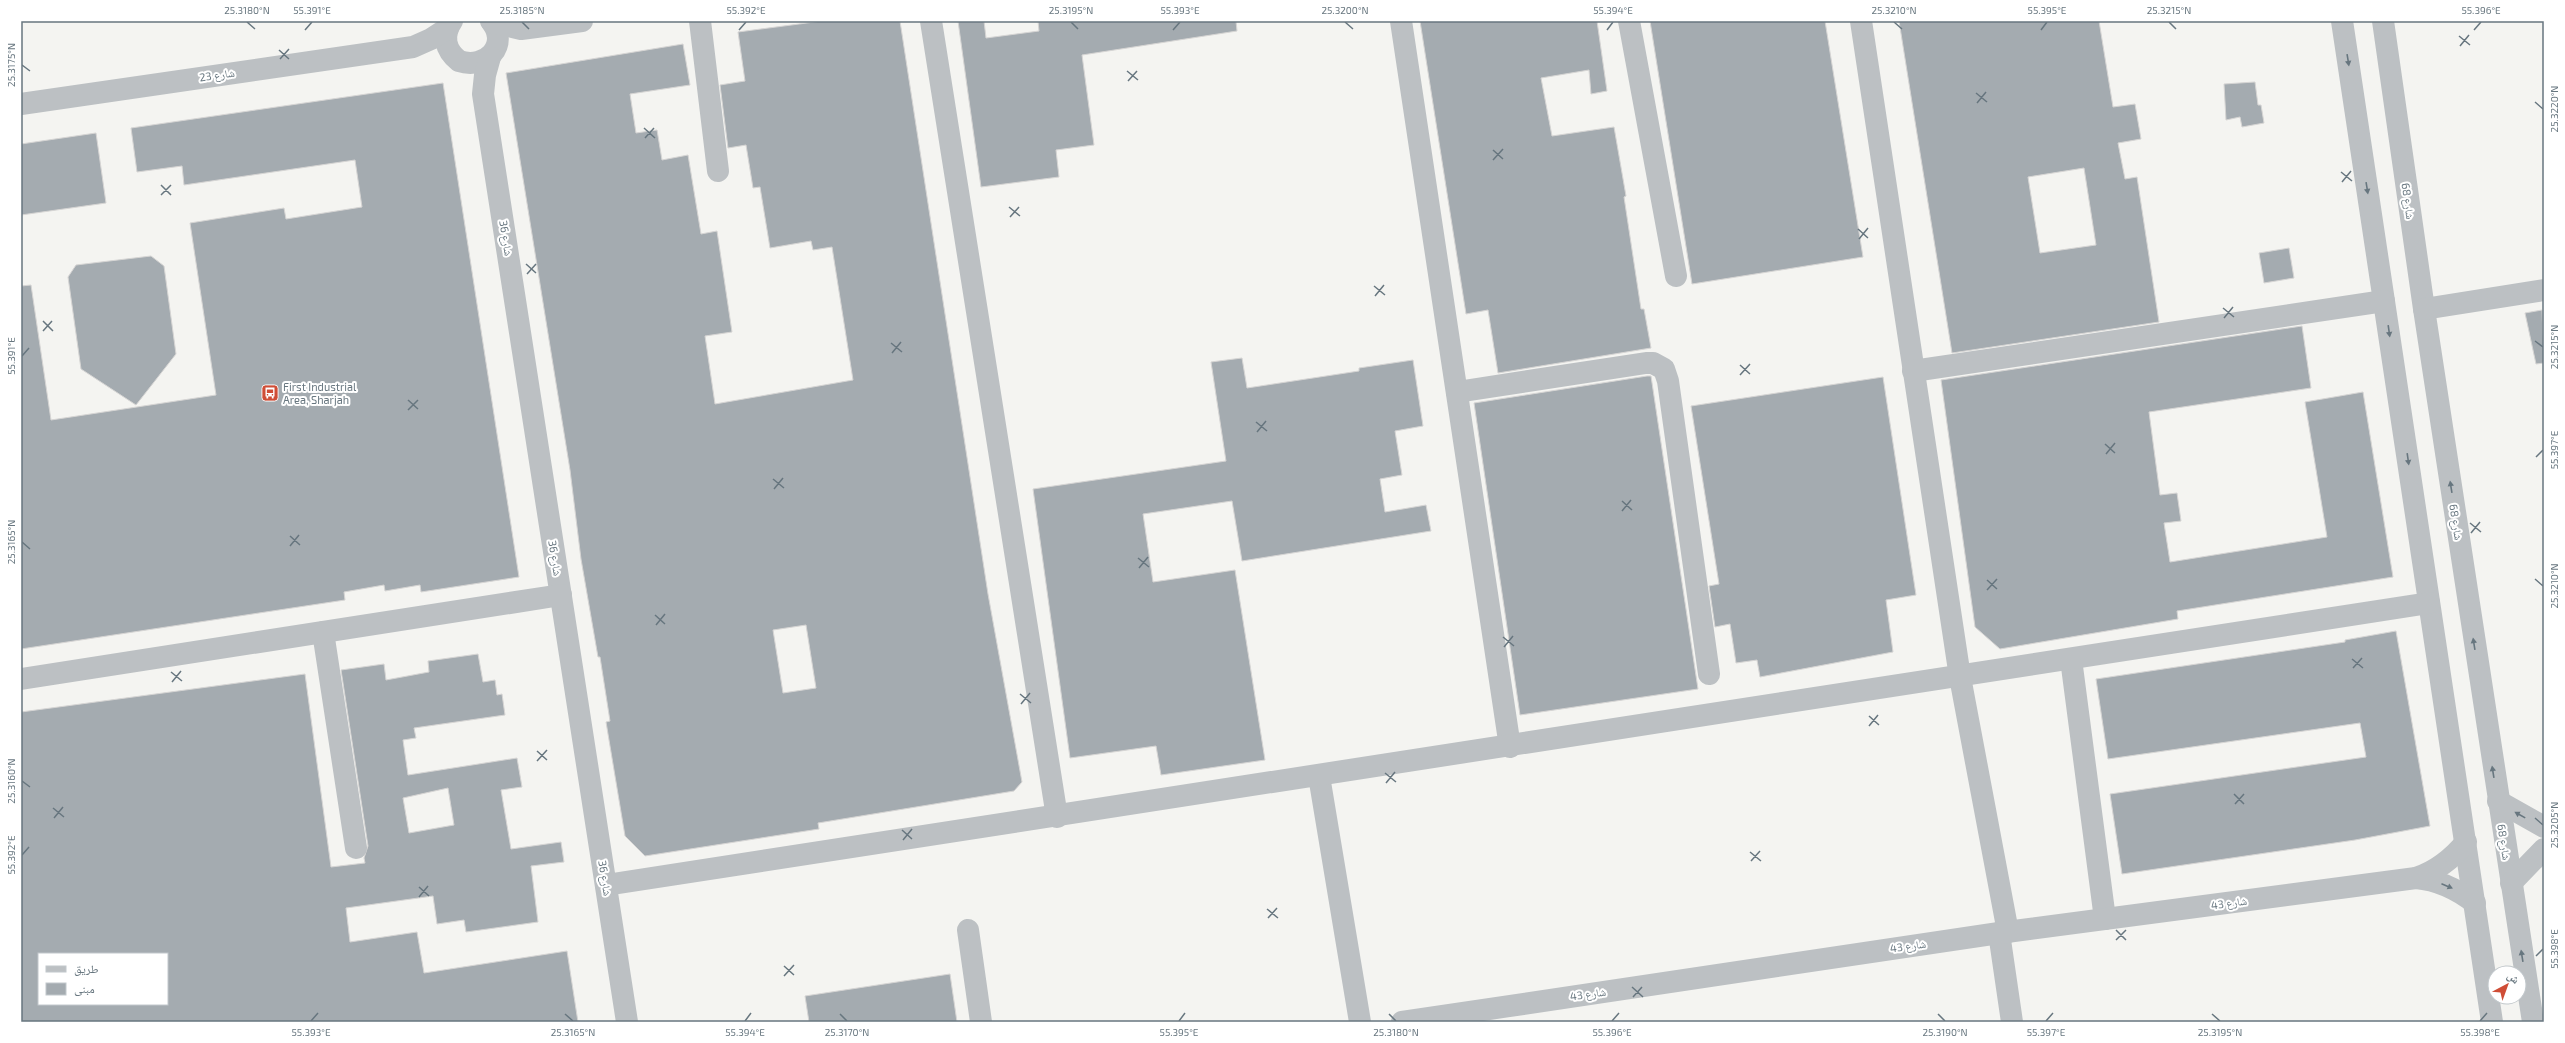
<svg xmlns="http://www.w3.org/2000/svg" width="2565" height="1043" font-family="'Exo 2','Noto Naskh Arabic',sans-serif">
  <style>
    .building { fill: #a4abb0; stroke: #d6d5d4; fill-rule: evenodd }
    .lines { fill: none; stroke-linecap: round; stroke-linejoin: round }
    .minor { stroke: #bcc0c3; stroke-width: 22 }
    .oneway { fill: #67767f }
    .ticks { fill: none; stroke: #67767f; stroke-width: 1.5 }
    .labels { text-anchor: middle; stroke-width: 4; stroke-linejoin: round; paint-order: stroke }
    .street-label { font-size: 11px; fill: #67767f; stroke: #fff }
    .poi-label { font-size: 11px; fill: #67767f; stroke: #fff; text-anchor: start }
    .neatline { fill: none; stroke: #67767f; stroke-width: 1.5 }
    .ticks-label { font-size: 10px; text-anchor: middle; fill: #67767f }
  </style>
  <rect width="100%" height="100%" fill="#f4f4f1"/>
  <g class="building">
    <path d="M822,21H900L988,594L1022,782L1014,791L818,823L819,829L645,856L625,836L606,722L610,721L600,657H598L581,559L570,470L506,73L683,44L690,85L630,94L636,133L657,130L662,160L688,155L701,234L717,231L732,332L705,336L715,404L853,380L832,247L813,250L811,241L770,248L760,187L753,188L746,145L728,148L720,85L745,81L738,32ZM806,625L816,688L783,693L773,630Z"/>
    <polygon points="958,21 984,21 986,38 1039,31 1038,21 1236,21 1237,31 1082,55 1094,145 1056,150 1059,177 981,187"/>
    <polygon points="1420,21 1597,21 1607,91 1591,94 1589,70 1541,78 1552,136 1614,127 1626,196 1624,197 1641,309 1644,309 1651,348 1498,373 1488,310 1466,314"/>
    <polygon points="1650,21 1825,21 1863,257 1692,284"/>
    <path d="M1899,21H2099L2113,107L2135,104L2141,139L2118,143L2125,179L2137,177L2159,322L1952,353ZM2084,168L2096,245L2040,253L2028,177Z"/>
    <polygon points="2255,82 2258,105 2261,105 2264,123 2242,127 2240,117 2226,120 2224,84"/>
    <polygon points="443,83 519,577 421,592 420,585 385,591 384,585 344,592 345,600 21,649 21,286 31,285 51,420 216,395 190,223 284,208 286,219 362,207 355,160 184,185 182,166 137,172 131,128"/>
    <polygon points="96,133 106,203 21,215 21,144"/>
    <polygon points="2289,248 2294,278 2264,283 2259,253"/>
    <polygon points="151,256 164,266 176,354 136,405 81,369 68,277 76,265"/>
    <polygon points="2542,310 2544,363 2536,364 2525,313"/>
    <polygon points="2302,326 2311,388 2149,412 2160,495 2177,493 2181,521 2164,523 2170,562 2327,537 2305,402 2363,392 2393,577 2177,611 2178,619 2000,649 1975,627 1941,380"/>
    <polygon points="1242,358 1247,388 1359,371 1359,368 1413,360 1423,426 1395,431 1402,475 1380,479 1385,512 1426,505 1431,531 1242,561 1232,501 1143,514 1153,582 1235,570 1265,760 1161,775 1156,746 1070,758 1033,489 1226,461 1211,362"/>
    <polygon points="1647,376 1651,376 1698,689 1520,715 1474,403"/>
    <polygon points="1883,377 1916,595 1886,600 1893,652 1760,677 1757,660 1736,663 1730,624 1715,627 1709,586 1719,584 1691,406"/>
    <polygon points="2396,631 2430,826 2355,840 2122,874 2110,794 2366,757 2360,723 2108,759 2096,679 2345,642 2345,640"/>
    <path d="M478,654L483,682L495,680L497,695L502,694L505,715L414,728L416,738L403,740L408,775L517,758L522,787L501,790L511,849L561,842L564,862L531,866L538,922L466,932L464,920L437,924L433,896L346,908L350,942L417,932L424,973L567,951L578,1022H21V712L305,674L331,867L365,863L364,858L368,846L341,670L384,664L386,680L429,672L428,661ZM448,788L454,825L409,833L403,798ZM39,954H167V1004H39Z"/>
    <polygon points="950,974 957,1022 809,1022 805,996"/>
  </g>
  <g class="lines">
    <g class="minor">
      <path d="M452,21C442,36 445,50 459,61C486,70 510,45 491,21"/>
      <polyline points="700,21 718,171"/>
      <polyline points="931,21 1057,817"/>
      <polyline points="1401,21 1510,747"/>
      <polyline points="1629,21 1676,276"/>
      <polyline points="1861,21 1960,677 2008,932"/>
      <polyline points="2342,21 2492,1022"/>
      <polyline points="2383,21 2424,309 2533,1022"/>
      <polyline points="492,22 521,29 582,21"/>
      <polyline points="490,57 485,75 483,94 627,1022"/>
      <polyline points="21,104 413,47 431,39 448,28"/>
      <polyline points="2424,309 2544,290"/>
      <polyline points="1913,371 2384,301"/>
      <polyline points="1457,392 1646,363 1653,363 1664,369 1668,381 1709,674"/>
      <polyline points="323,632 356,848"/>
      <polyline points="2071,659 2105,919"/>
      <polyline points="21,679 561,595"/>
      <polyline points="1319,776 1360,1022"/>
      <polyline points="2498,801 2544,827"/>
      <path d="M2416,878C2438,880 2457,889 2475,903"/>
      <polyline points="2511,883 2544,849"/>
      <polyline points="606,885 2429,603"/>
      <polyline points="968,930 981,1022"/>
      <polyline points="1999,933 2012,1022"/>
      <path d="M1402,1022L1999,933L2416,878C2437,871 2452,859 2466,842"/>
    </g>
  </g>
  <defs><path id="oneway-solid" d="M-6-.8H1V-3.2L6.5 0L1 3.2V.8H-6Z"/></defs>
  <g class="oneway">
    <use href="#oneway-solid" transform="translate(2348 60) rotate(81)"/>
    <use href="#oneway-solid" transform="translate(2367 188) rotate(81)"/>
    <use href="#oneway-solid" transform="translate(2389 331) rotate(82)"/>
    <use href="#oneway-solid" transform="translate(2408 459) rotate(82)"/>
    <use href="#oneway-solid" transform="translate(2451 487) rotate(-99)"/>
    <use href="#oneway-solid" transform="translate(2474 644) rotate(-99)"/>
    <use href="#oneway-solid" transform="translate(2493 772) rotate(-99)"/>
    <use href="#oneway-solid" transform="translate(2520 815) rotate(-151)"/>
    <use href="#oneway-solid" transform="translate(2447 886) rotate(23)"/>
    <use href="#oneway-solid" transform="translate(2522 956) rotate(-99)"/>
  </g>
  <path class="ticks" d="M247,22L255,29M522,22L529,29M1071,22L1078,29M1345,22L1353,29M1894,22L1902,29M2169,22L2176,29M305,30L312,22M739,30L746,22M1173,30L1180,22M1607,30L1613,22M2041,30L2047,22M2474,30L2481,22M2459,36L2470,45M2460,46L2469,35M279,50L289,59M280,59L289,49M22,65L30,71M1127,71L1138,80M1128,81L1137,71M1976,93L1987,102M2535,102L2543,109M1977,103L1986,92M644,128L655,138M645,138L654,128M1493,150L1503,159M1493,160L1503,149M2341,172L2352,181M2342,182L2351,171M161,185L171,195M161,195L171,185M1009,207L1020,216M1010,217L1019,207M1858,229L1868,238M1859,239L1868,228M526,264L536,273M527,274L536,264M1374,286L1385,295M1375,296L1384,285M2223,308L2234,317M2224,318L2233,307M43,321L53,331M43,331L52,321M2535,341L2543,347M891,343L902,352M892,353L901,342M22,356L29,348M1740,365L1750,374M1740,375L1750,364M408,400L418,409M408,410L418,400M1256,422L1267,431M1257,432L1266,421M2105,444L2115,453M2106,454L2115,443M2536,457L2543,450M773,479L784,488M774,489L783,478M1622,501L1632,510M1622,511L1631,500M2470,523L2481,532M2471,533L2480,522M290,536L300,545M22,542L30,549M290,546L299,535M1138,558L1149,567M1139,568L1148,557M2535,579L2543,586M1987,580L1997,589M1987,590L1997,579M655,615L665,624M656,625L665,614M1503,637L1514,646M1504,647L1513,636M2352,659L2363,668M2353,668L2362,658M171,672L182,681M172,682L181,671M1020,694L1031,703M1021,704L1030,693M1869,716L1879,725M1869,726L1878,715M537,751L547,760M537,761L547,750M1385,773L1396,782M22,781L30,787M1386,783L1395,772M2234,794L2244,804M2235,804L2244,794M53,808L64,817M54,818L63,807M2535,818L2543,825M902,830L912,839M903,840L912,829M1750,852L1761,861M22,855L29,847M1751,861L1760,851M419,887L429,896M419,897L428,886M1267,909L1278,918M1268,918L1277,908M2116,930L2126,940M2116,940L2126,930M2536,956L2543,949M784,966L794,975M784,976L794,965M1632,987L1643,997M1633,997L1642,987M565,1014L573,1021M840,1014L847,1021M1389,1014L1396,1021M1938,1014L1945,1021M2212,1014L2220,1021M311,1021L318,1013M745,1021L751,1013M1179,1021L1185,1013M1612,1021L1619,1013M2046,1021L2053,1013M2480,1021L2487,1013"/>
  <defs>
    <g id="bus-square" transform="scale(0.9)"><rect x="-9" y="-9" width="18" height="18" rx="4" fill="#cf4d36" stroke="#fff"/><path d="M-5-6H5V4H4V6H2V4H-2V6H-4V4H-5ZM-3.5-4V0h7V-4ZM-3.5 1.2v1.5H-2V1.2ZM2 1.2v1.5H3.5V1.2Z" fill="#fff"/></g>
  </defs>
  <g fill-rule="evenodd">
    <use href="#bus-square" x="270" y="393"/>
  </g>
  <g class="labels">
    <g class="street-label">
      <text transform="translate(217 75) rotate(-8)" y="4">شارع 23</text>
      <text transform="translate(2408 201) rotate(82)" y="4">شارع 68</text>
      <text transform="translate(506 238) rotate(81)" y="4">شارع 36</text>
      <text transform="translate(2456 522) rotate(81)" y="4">شارع 68</text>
      <text transform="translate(555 558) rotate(81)" y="4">شارع 36</text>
      <text transform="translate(2504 842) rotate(81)" y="4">شارع 68</text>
      <text transform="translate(605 878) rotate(81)" y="4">شارع 36</text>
      <text transform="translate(2229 903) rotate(-8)" y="4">شارع 43</text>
      <text transform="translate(1908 946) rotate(-8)" y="4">شارع 43</text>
      <text transform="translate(1588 994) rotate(-8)" y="4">شارع 43</text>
    </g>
    <g class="poi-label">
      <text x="283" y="391">First Industrial<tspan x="283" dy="13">Area, Sharjah</tspan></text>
    </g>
  </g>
  <rect width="2565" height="1043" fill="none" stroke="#ffffff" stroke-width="44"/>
  <rect x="38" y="953" width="130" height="52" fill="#ffffff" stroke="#c2c8cc"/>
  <rect x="46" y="966" width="20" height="6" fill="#bcc0c3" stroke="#c2c8cc"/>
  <text x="74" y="973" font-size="12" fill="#67767f">طريق</text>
  <rect x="46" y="983" width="20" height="12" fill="#a4abb0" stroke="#c2c8cc"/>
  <text x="74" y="993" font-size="12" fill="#67767f">مبنى</text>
  <g transform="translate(2507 985) rotate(41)"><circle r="19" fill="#ffffff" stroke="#c2c8cc"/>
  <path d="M0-3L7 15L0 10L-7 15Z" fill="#cf4d36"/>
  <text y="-6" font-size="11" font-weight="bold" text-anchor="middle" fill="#67767f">ش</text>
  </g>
  <rect x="22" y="22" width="2521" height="999" class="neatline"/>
  <g class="ticks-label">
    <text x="247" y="14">25.3180°N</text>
    <text x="312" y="14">55.391°E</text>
    <text x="522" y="14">25.3185°N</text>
    <text x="746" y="14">55.392°E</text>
    <text x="1071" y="14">25.3195°N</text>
    <text x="1180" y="14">55.393°E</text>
    <text x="1345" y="14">25.3200°N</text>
    <text x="1613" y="14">55.394°E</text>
    <text x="1894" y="14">25.3210°N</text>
    <text x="2047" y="14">55.395°E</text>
    <text x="2169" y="14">25.3215°N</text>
    <text x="2481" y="14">55.396°E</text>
    <text transform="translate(11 65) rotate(-90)" y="4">25.3175°N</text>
    <text transform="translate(2554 109) rotate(-90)" y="4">25.3220°N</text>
    <text transform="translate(2554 347) rotate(-90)" y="4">25.3215°N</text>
    <text transform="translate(11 356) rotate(-90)" y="4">55.391°E</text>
    <text transform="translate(2554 450) rotate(-90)" y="4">55.397°E</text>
    <text transform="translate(11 542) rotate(-90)" y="4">25.3165°N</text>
    <text transform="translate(2554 586) rotate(-90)" y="4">25.3210°N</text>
    <text transform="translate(11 781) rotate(-90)" y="4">25.3160°N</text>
    <text transform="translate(2554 825) rotate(-90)" y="4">25.3205°N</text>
    <text transform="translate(11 855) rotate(-90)" y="4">55.392°E</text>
    <text transform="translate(2554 949) rotate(-90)" y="4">55.398°E</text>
    <text x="311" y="1036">55.393°E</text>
    <text x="573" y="1036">25.3165°N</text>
    <text x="745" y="1036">55.394°E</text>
    <text x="847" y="1036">25.3170°N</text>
    <text x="1179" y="1036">55.395°E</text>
    <text x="1396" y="1036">25.3180°N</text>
    <text x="1612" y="1036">55.396°E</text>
    <text x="1945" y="1036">25.3190°N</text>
    <text x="2046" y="1036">55.397°E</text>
    <text x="2220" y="1036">25.3195°N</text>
    <text x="2480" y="1036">55.398°E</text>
  </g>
</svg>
